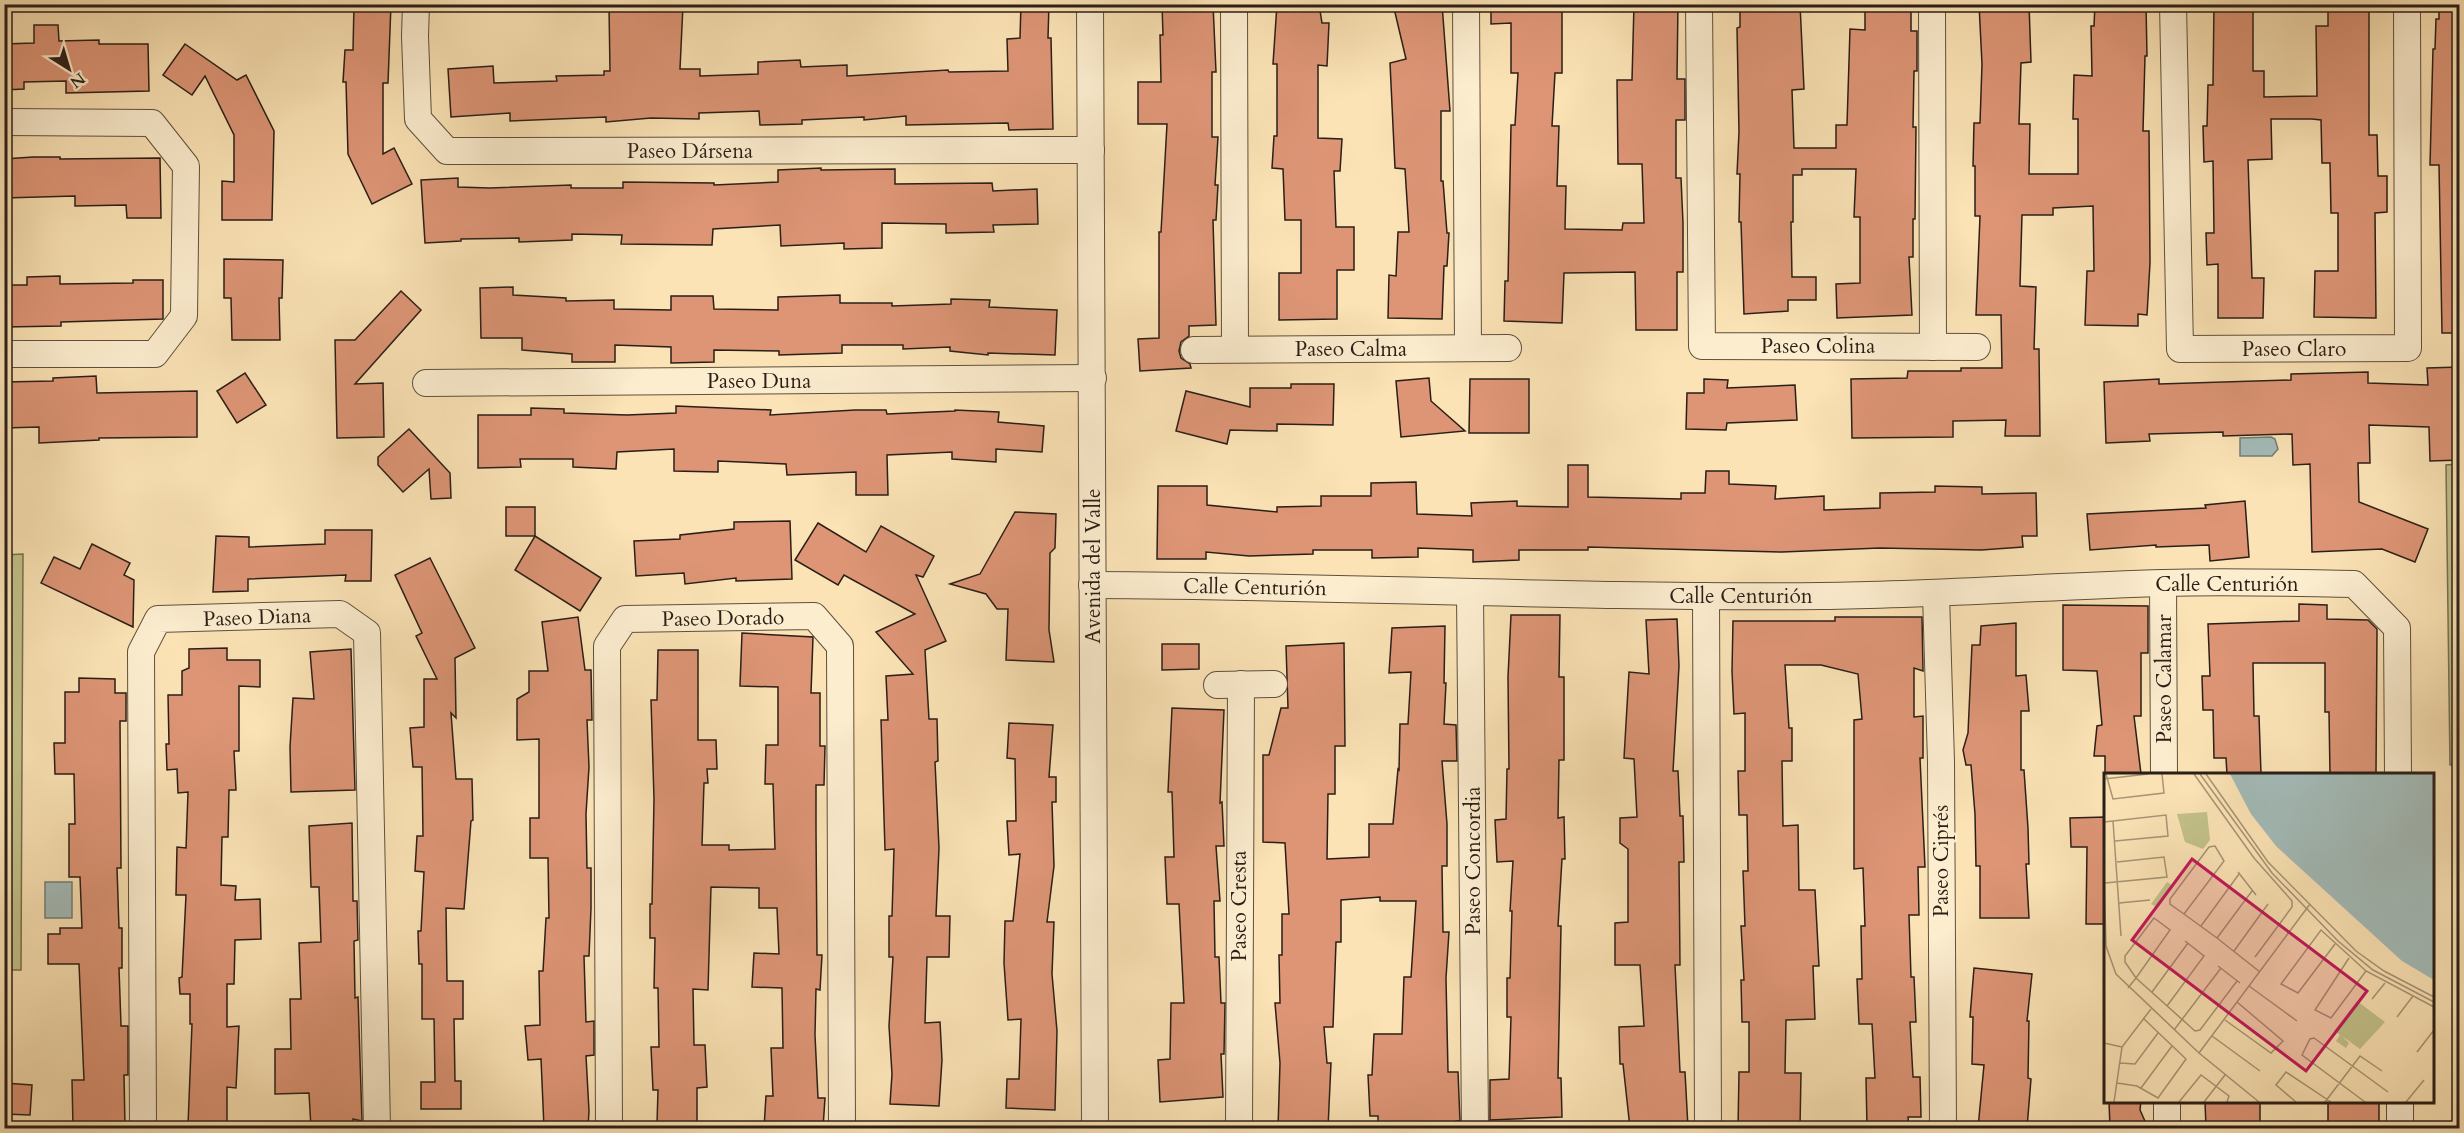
<svg xmlns="http://www.w3.org/2000/svg" width="2464" height="1133" font-family="Cardo,serif">
  <style>
    .green { fill: #c3c28a; stroke: #767050; stroke-width: 1.5 }
    .water { fill: #a3bbb8; stroke: #737d78; stroke-width: 1.5 }
    .building { fill: #dd9576; stroke: #2a1f17; stroke-width: 1.5 }
    .lines { fill: none; stroke-linecap: round; stroke-linejoin: round }
    .minor-casing { stroke: #5e503e; stroke-width: 28 }
    .minor { stroke: #fcedcf; stroke-width: 26 }
    .labels { text-anchor: middle; stroke-width: 4.5; stroke-linejoin: round; paint-order: stroke }
    .street-label { font-size: 21px; fill: #2a1f17; stroke: #fcedcf }
    .inset-road { fill: none; stroke: #a79576; stroke-width: 1.5 }
    .view { fill: #c2185b; fill-opacity: 0.15; stroke: #c2185b; stroke-width: 3 }
    .inset-edge { fill: none; stroke: #2a1f17; stroke-width: 3 }
  </style>
  <rect width="100%" height="100%" fill="#fbe3b5"/>
  <filter id="stains"><feTurbulence type="fractalNoise" baseFrequency=".00333" numOctaves="4"/><feColorMatrix values="0 0 0 0 .2 0 0 0 0 .09 0 0 0 0 .02 0 0 0 .5 -.17"/></filter>
  <radialGradient id="worn" r=".72"><stop offset=".6" stop-color="#630" stop-opacity="0"/><stop offset="1" stop-color="#630" stop-opacity=".3"/></radialGradient>
  <g class="green">
    <polygon points="2459,464 2460,764 2450,765 2446,465"/>
    <polygon points="23,554 21,970 5,970 4,555"/>
  </g>
  <g class="water">
    <polygon points="2271,437 2275,439 2278,449 2272,456 2240,456 2240,438"/>
    <rect x="45" y="882" width="27" height="36"/>
  </g>
  <g class="building">
    <polygon points="354,4 391,4 388,83 383,83 383,154 394,148 412,184 372,204 348,154 346,82 343,82 345,50 353,50"/>
    <polygon points="1021,4 1049,4 1048,38 1051,38 1053,129 1009,130 1008,123 906,125 906,116 864,120 864,117 802,120 802,124 760,125 759,111 699,113 699,119 651,118 606,122 606,117 510,121 510,113 451,117 448,69 493,66 494,83 557,81 556,76 604,75 604,71 610,71 609,6 683,5 680,69 700,69 700,76 758,74 758,62 800,60 801,67 847,65 847,76 948,70 949,72 1008,71 1007,39 1020,38"/>
    <polygon points="1162,4 1213,4 1216,72 1212,72 1212,137 1218,137 1215,185 1218,185 1216,220 1213,220 1216,325 1189,326 1189,336 1181,342 1179,351 1181,358 1190,364 1191,368 1140,371 1138,339 1159,338 1159,232 1161,232 1167,124 1138,124 1138,82 1161,82 1160,35 1163,35"/>
    <polygon points="1277,4 1319,4 1322,23 1329,23 1327,66 1318,65 1318,138 1342,139 1340,171 1334,171 1336,227 1354,227 1354,270 1337,270 1337,319 1279,320 1279,273 1301,273 1301,220 1285,220 1283,169 1272,168 1274,136 1277,136 1277,64 1273,64"/>
    <polygon points="1393,4 1442,4 1450,111 1441,111 1441,181 1443,181 1447,233 1449,233 1447,266 1444,266 1442,319 1388,318 1389,275 1396,276 1398,232 1409,232 1405,169 1395,168 1390,63 1406,59"/>
    <polygon points="1491,4 1562,4 1562,73 1555,73 1552,126 1559,126 1557,186 1566,186 1565,229 1622,230 1623,223 1644,223 1642,164 1618,164 1617,80 1632,80 1634,4 1678,4 1677,79 1685,79 1685,120 1676,120 1676,178 1681,178 1683,223 1683,272 1677,272 1677,330 1636,330 1635,272 1564,273 1562,323 1504,321 1505,281 1508,281 1511,125 1515,125 1518,73 1511,73 1511,23 1491,24"/>
    <polygon points="1740,4 1800,4 1804,89 1792,90 1794,148 1836,148 1836,125 1847,125 1850,29 1865,30 1865,4 1911,4 1911,31 1917,31 1917,71 1914,71 1913,127 1916,127 1915,219 1913,219 1913,257 1909,257 1912,315 1837,318 1836,284 1860,283 1860,217 1854,217 1856,169 1802,169 1802,175 1793,175 1793,222 1791,222 1792,277 1816,277 1816,300 1788,300 1788,311 1744,314 1741,222 1739,222 1740,174 1737,174 1739,132 1737,28 1740,27"/>
    <polygon points="1979,4 2029,4 2031,62 2021,63 2019,124 2030,124 2029,174 2078,174 2078,119 2073,119 2074,75 2092,76 2091,26 2094,26 2095,4 2146,4 2147,56 2145,56 2143,131 2149,131 2150,263 2147,315 2138,314 2138,326 2085,325 2087,271 2094,271 2093,206 2053,208 2053,215 2022,215 2020,286 2036,287 2034,349 2039,349 2040,436 2005,436 2006,420 1953,421 1953,437 1852,438 1851,379 1907,378 1908,371 1961,371 1961,368 2002,368 2001,315 1976,315 1980,216 1975,216 1975,166 1973,166 1974,123 1980,123 1982,64"/>
    <polygon points="2214,4 2253,4 2253,71 2264,71 2264,97 2317,96 2316,26 2328,26 2328,4 2369,4 2369,135 2377,135 2378,176 2387,176 2387,212 2375,213 2376,318 2314,317 2315,271 2338,271 2338,213 2331,213 2330,163 2322,163 2321,120 2312,119 2271,119 2272,159 2248,160 2252,278 2264,278 2263,318 2218,318 2218,264 2207,265 2206,233 2214,233 2213,161 2204,162 2203,126 2207,126 2208,85 2213,85"/>
    <polygon points="2439,4 2460,4 2460,333 2442,333 2439,165 2430,165 2433,49 2435,49 2436,19 2439,19"/>
    <polygon points="34,25 58,25 59,41 99,40 99,44 148,44 149,91 66,93 66,81 24,82 24,89 4,90 4,44 34,43"/>
    <polygon points="185,44 237,80 246,75 274,131 272,220 222,220 222,181 234,182 234,135 205,76 192,95 163,75"/>
    <polygon points="33,157 60,157 60,159 160,158 161,218 127,218 126,205 75,206 75,196 4,198 4,159"/>
    <polygon points="821,168 821,170 895,169 895,184 992,183 993,191 1037,189 1038,224 993,225 994,232 946,233 946,224 882,223 882,248 844,249 844,243 781,246 780,225 713,229 712,245 621,244 622,235 572,234 572,240 519,242 519,238 461,239 461,241 425,243 421,180 458,178 458,187 490,188 571,185 571,188 623,188 623,182 714,183 714,185 778,182 778,170"/>
    <polygon points="224,259 283,260 282,298 279,298 280,340 232,340 231,298 224,298"/>
    <polygon points="60,276 60,284 133,283 133,280 163,280 163,319 61,322 61,326 4,327 4,285 27,285 27,277"/>
    <polygon points="513,287 513,295 566,298 566,301 614,300 614,309 671,310 671,296 713,296 714,309 778,310 778,297 840,295 840,303 892,303 892,306 951,304 951,299 990,300 989,307 1057,310 1055,355 988,353 988,355 950,351 950,347 903,349 903,345 842,345 842,353 779,355 779,351 714,350 714,362 671,363 671,347 615,345 615,362 572,362 572,354 522,350 522,338 481,338 480,288"/>
    <polygon points="401,291 421,310 355,384 383,383 384,437 337,438 335,340 355,340"/>
    <polygon points="2460,367 2460,460 2430,461 2429,427 2369,425 2370,463 2358,463 2359,502 2428,529 2415,562 2382,549 2312,552 2310,464 2293,465 2292,434 2223,436 2223,432 2149,434 2150,441 2106,443 2104,382 2159,379 2159,384 2291,380 2291,374 2368,372 2368,383 2428,385 2427,368"/>
    <polygon points="245,373 266,405 237,423 217,391"/>
    <polygon points="96,376 97,393 197,391 197,437 99,438 99,440 39,443 39,427 4,428 4,382 53,381 53,378"/>
    <polygon points="1429,378 1431,401 1465,431 1401,437 1396,381"/>
    <polygon points="1470,379 1529,379 1529,433 1469,433"/>
    <polygon points="1704,379 1728,380 1727,388 1795,385 1797,420 1727,423 1726,430 1686,429 1687,393 1704,393"/>
    <polygon points="1291,384 1334,384 1333,425 1277,424 1277,431 1230,430 1227,444 1176,431 1186,391 1250,407 1250,388 1291,388"/>
    <polygon points="676,406 771,410 770,415 855,410 886,410 887,414 955,411 955,410 999,412 998,422 1044,426 1042,452 996,449 996,462 952,459 952,452 887,455 888,495 856,495 856,472 787,475 786,464 718,461 718,472 674,471 674,449 617,452 616,469 573,467 573,459 520,459 521,467 478,468 478,415 531,415 531,408 564,409 564,413 627,415 676,413"/>
    <polygon points="409,429 450,473 451,498 431,499 429,469 403,492 378,465 378,457"/>
    <polygon points="1568,465 1588,465 1588,497 1681,499 1681,493 1705,493 1706,471 1729,471 1729,484 1776,486 1775,499 1824,496 1824,510 1880,508 1880,493 1935,492 1935,486 1982,487 1982,494 2036,493 2037,536 2022,536 2023,547 1981,550 1880,548 1782,552 1588,547 1588,550 1519,550 1519,560 1473,562 1473,550 1418,548 1418,557 1372,558 1372,550 1313,550 1313,554 1249,556 1206,552 1206,559 1157,559 1158,486 1207,486 1207,505 1277,512 1277,507 1321,506 1321,496 1371,496 1371,483 1416,482 1417,514 1472,516 1471,503 1517,501 1517,506 1568,507"/>
    <polygon points="2245,501 2249,557 2210,561 2209,545 2156,547 2156,545 2090,550 2087,514 2206,508 2205,505"/>
    <rect x="506" y="507" width="29" height="29"/>
    <polygon points="1015,512 1056,514 1055,548 1050,553 1049,630 1054,662 1006,660 1008,609 997,609 986,594 950,584 980,574"/>
    <polygon points="790,521 792,579 736,581 736,578 685,584 684,573 636,576 634,541 680,539 680,535 734,529 734,522"/>
    <polygon points="818,523 866,552 881,526 934,556 923,577 916,575 946,641 925,650 929,719 937,719 938,761 935,762 939,848 936,916 950,916 949,957 927,957 925,1023 940,1022 942,1060 939,1106 890,1104 892,1074 889,1026 893,957 889,957 889,916 892,916 894,849 885,850 881,720 888,720 886,676 913,674 876,632 915,614 844,575 838,585 795,560"/>
    <polygon points="325,530 372,530 371,581 345,581 346,575 248,579 248,591 213,592 216,536 249,537 249,547 325,544"/>
    <polygon points="535,536 601,578 580,611 515,570"/>
    <polygon points="92,544 130,563 124,575 134,580 133,627 41,583 54,557 80,569"/>
    <polygon points="430,558 475,648 455,658 456,718 451,713 456,779 472,779 473,820 471,821 464,909 446,908 447,981 463,981 463,1019 454,1019 455,1081 461,1081 461,1109 421,1109 421,1082 435,1082 434,1019 422,1019 422,964 419,964 418,931 421,931 424,872 415,871 417,836 423,836 422,767 413,767 410,728 424,727 424,679 437,679 416,636 422,633 395,575"/>
    <polygon points="2299,604 2327,605 2327,619 2368,620 2377,629 2376,774 2330,774 2329,712 2325,712 2325,663 2253,663 2254,716 2259,716 2261,774 2227,774 2226,758 2214,758 2213,710 2203,710 2202,676 2210,676 2208,624 2299,621"/>
    <polygon points="2063,605 2148,606 2148,653 2141,653 2141,716 2134,716 2141,774 2105,774 2105,756 2094,756 2097,726 2102,725 2097,671 2063,670"/>
    <polygon points="1511,615 1560,615 1559,677 1564,677 1564,760 1559,760 1558,818 1564,817 1565,859 1562,859 1558,926 1561,926 1558,1078 1561,1078 1562,1117 1490,1120 1490,1080 1509,1079 1511,1017 1507,1017 1507,978 1510,978 1512,911 1510,911 1513,861 1497,862 1495,820 1506,819 1507,769 1509,769 1508,677"/>
    <polygon points="578,617 585,670 591,670 592,720 587,720 589,767 586,814 587,868 591,868 591,908 589,956 584,956 586,1022 594,1021 594,1055 586,1056 589,1111 588,1128 544,1128 541,1059 528,1060 525,1026 540,1025 539,971 543,971 546,918 549,918 548,858 530,858 530,818 539,818 539,739 517,740 517,699 529,692 529,671 548,671 542,622"/>
    <polygon points="1835,617 1922,617 1923,671 1914,668 1914,717 1923,716 1923,758 1920,758 1925,867 1918,867 1919,915 1909,915 1911,977 1914,977 1916,1022 1910,1022 1913,1077 1920,1077 1921,1117 1908,1117 1909,1128 1867,1128 1866,1078 1875,1078 1872,1024 1859,1024 1857,979 1862,979 1861,926 1865,926 1863,868 1854,869 1854,720 1862,719 1858,674 1821,665 1785,665 1789,728 1792,728 1792,761 1782,761 1783,826 1798,825 1799,890 1815,890 1819,966 1813,966 1815,1019 1786,1020 1785,1073 1801,1073 1800,1127 1738,1128 1739,1072 1749,1072 1749,1022 1742,1022 1741,980 1744,980 1741,926 1745,926 1743,871 1748,871 1747,815 1739,815 1738,771 1745,771 1745,713 1734,714 1732,671 1733,621 1835,621"/>
    <polygon points="1677,619 1679,666 1673,771 1678,771 1680,816 1683,816 1684,862 1679,862 1680,965 1675,965 1680,1072 1685,1072 1688,1128 1630,1128 1623,1064 1620,1064 1619,1027 1644,1026 1640,965 1615,965 1615,923 1628,922 1628,849 1620,843 1620,818 1637,817 1634,759 1624,758 1629,672 1649,674 1646,620"/>
    <polygon points="2016,623 2016,676 2026,675 2029,711 2021,711 2021,770 2024,770 2028,828 2029,864 2026,864 2029,918 1980,918 1980,866 1976,866 1975,814 1971,765 1966,765 1963,750 1968,733 1972,645 1980,645 1981,626"/>
    <polygon points="1445,626 1444,683 1446,683 1444,724 1456,725 1457,761 1442,761 1447,824 1447,866 1442,866 1443,932 1449,932 1446,978 1448,1072 1458,1072 1460,1121 1456,1121 1456,1128 1378,1128 1378,1116 1370,1116 1368,1075 1372,1075 1374,1034 1402,1034 1404,977 1411,977 1416,901 1380,901 1380,897 1341,900 1341,942 1336,942 1333,1027 1324,1027 1327,1063 1331,1063 1328,1128 1278,1128 1280,1063 1275,1003 1280,1003 1279,955 1282,955 1282,914 1289,914 1285,843 1263,842 1263,755 1269,755 1281,708 1288,708 1286,646 1344,643 1345,746 1335,746 1335,794 1328,794 1327,859 1369,857 1369,824 1393,824 1398,769 1399,770 1400,724 1408,724 1411,672 1389,673 1392,628"/>
    <polygon points="742,633 813,637 811,693 820,693 820,746 825,746 824,785 816,785 816,830 817,955 822,955 820,990 816,989 815,1035 818,1098 825,1098 823,1128 764,1128 766,1096 773,1096 771,1048 783,1048 782,988 752,987 754,953 779,954 777,908 759,908 759,888 711,887 708,990 693,989 694,1045 705,1045 707,1087 697,1088 697,1125 657,1124 658,1090 653,1090 651,1047 659,1047 658,988 654,988 655,938 650,938 650,904 652,904 654,799 651,700 657,700 658,650 698,650 698,740 716,740 717,769 707,769 708,783 704,783 702,845 729,845 729,850 775,849 773,784 765,784 766,745 778,745 778,687 740,686"/>
    <polygon points="1162,644 1199,644 1199,669 1162,670"/>
    <polygon points="227,648 227,660 260,660 260,687 239,686 239,751 234,751 236,790 229,790 228,837 222,837 221,885 236,886 235,900 260,899 261,939 235,940 234,984 227,984 227,1027 239,1026 236,1088 227,1087 227,1124 188,1125 192,1024 190,1024 190,994 180,994 179,978 182,977 186,895 176,895 177,847 186,848 188,792 178,793 177,769 167,770 166,744 169,744 168,695 182,695 182,671 189,668 189,649"/>
    <polygon points="351,649 355,790 291,792 290,747 293,698 314,699 310,652"/>
    <polygon points="79,678 115,679 115,693 126,693 126,721 120,721 121,868 117,868 119,928 122,928 122,968 119,968 121,1026 128,1026 128,1075 124,1075 125,1128 73,1128 72,1080 84,1080 79,964 48,964 48,934 60,934 60,928 82,928 80,877 69,877 69,824 75,824 74,774 55,774 54,743 65,743 65,692 79,692"/>
    <polygon points="1172,708 1224,710 1220,803 1222,802 1224,846 1216,846 1220,901 1214,901 1215,957 1219,957 1221,1003 1225,1003 1224,1054 1221,1054 1223,1097 1160,1102 1158,1060 1170,1059 1171,1003 1184,1003 1179,904 1167,904 1165,857 1174,857 1172,792 1168,792"/>
    <polygon points="1009,723 1053,725 1049,777 1056,777 1056,802 1052,802 1054,866 1047,922 1054,922 1052,974 1057,1031 1055,1110 1006,1108 1007,1079 1019,1079 1021,1019 1008,1020 1004,963 1005,921 1013,921 1020,854 1009,855 1007,821 1016,821 1015,759 1007,758"/>
    <polygon points="2106,817 2106,924 2086,924 2087,847 2071,847 2070,818"/>
    <polygon points="352,823 353,901 357,901 358,940 354,941 355,998 358,997 362,1121 353,1119 353,1128 311,1128 309,1093 275,1094 275,1049 291,1049 290,999 301,999 299,943 321,942 319,887 311,887 309,826"/>
    <polygon points="1974,968 2032,974 2027,1021 2029,1021 2028,1078 2031,1079 2027,1128 1978,1128 1984,1065 1972,1064 1973,1017 1970,1017"/>
    <polygon points="4,1083 32,1085 30,1115 4,1114"/>
    <polygon points="2109,1101 2141,1101 2140,1110 2148,1128 2110,1128"/>
    <polygon points="2205,1101 2260,1101 2260,1128 2206,1128"/>
    <rect x="2328" y="1101" width="51" height="27"/>
  </g>
  <g class="lines">
    <g class="minor-casing">
      <g id="minor">
        <polyline points="416,4 415,36 418,119 447,151 1091,150"/>
        <polyline points="1090,4 1095,1128"/>
        <polyline points="1234,4 1235,349"/>
        <polyline points="1466,4 1468,348"/>
        <polyline points="1699,4 1702,346 1977,347"/>
        <polyline points="1932,4 1933,347"/>
        <polyline points="2173,4 2180,349 2408,348 2407,4"/>
        <polyline points="4,122 152,123 186,166 184,316 155,354 4,354"/>
        <polyline points="1194,350 1508,348"/>
        <polyline points="426,383 1093,378"/>
        <polyline points="2163,583 2164,774"/>
        <path d="M1092,585C1335,586 1578,598 1821,596C1936,595 2050,586 2164,583C2227,581 2291,583 2354,584L2397,628L2398,774"/>
        <polyline points="1470,594 1475,1128"/>
        <polyline points="1936,594 1941,762 1943,1128"/>
        <polyline points="1706,596 1708,1128"/>
        <polyline points="1217,685 1274,684"/>
        <polyline points="2167,1102 2167,1128"/>
        <polyline points="2400,1102 2400,1128"/>
        <polyline points="143,1128 141,652 158,619 340,614 367,633 377,1128"/>
        <polyline points="609,1128 607,646 625,619 814,616 840,646 842,1128"/>
        <polyline points="1239,1128 1241,684"/>
      </g>
    </g>
    <use href="#minor" class="minor"/>
  </g>
  <g class="labels">
    <g class="street-label">
      <text x="690" y="158">Paseo Dársena</text>
      <text x="1818" y="353">Paseo Colina</text>
      <text x="1351" y="356">Paseo Calma</text>
      <text x="2294" y="356">Paseo Claro</text>
      <text x="759" y="388">Paseo Duna</text>
      <text transform="translate(1093 566) rotate(-90)" y="7">Avenida del Valle</text>
      <text x="2227" y="591">Calle Centurión</text>
      <text transform="translate(1255 587) rotate(1)" y="7">Calle Centurión</text>
      <text x="1741" y="603">Calle Centurión</text>
      <text transform="translate(257 617) rotate(-2)" y="7">Paseo Diana</text>
      <text transform="translate(723 618) rotate(-1)" y="7">Paseo Dorado</text>
      <text transform="translate(2164 679) rotate(-90)" y="7">Paseo Calamar</text>
      <text transform="translate(1473 861) rotate(-90)" y="7">Paseo Concordia</text>
      <text transform="translate(1941 861) rotate(-90)" y="7">Paseo Ciprés</text>
      <text transform="translate(1239 906) rotate(-90)" y="7">Paseo Cresta</text>
    </g>
  </g>
  <g transform="translate(2104 773)">
    <rect width="330" height="330" fill="#fbe3b5"/>
    <path d="M103,39L106,67L99,76L81,69L73,41ZM63,109L69,113L54,135L47,131ZM253,228L281,249L256,276L238,263L245,270L242,275L232,268L236,262L230,258Z" fill="#c3c28a"/>
    <path d="M126,1H330V207L298,188L172,73L147,41Z" fill="#a3bbb8"/>
    <path class="inset-road" d="M2,1L9,26L60,20L58,1M90,1L150,85L188,128V134L151,184M96,1L168,100L234,168L269,197L330,229M102,1L164,89L252,178L280,198L330,224M0,6L44,1M9,48L17,163M0,49L62,42L64,63L11,68M0,99L2,173L12,201L95,280L155,329M134,99L152,122M1,110L63,104L60,84L13,89M15,130L46,127M80,141L120,88L111,73L105,74L66,126V131L80,141L113,165L156,199M175,152L203,173M97,153L135,101M113,165L148,118M231,171L194,220L177,211L217,157L262,198L330,234M130,178L164,131M245,185L211,237L227,245L262,198M114,193L136,210M145,213L193,248M24,215L32,205L66,157L50,145L21,183V189L32,205L91,258L96,257L133,208M48,219L84,170M268,226L281,210M63,233L100,183L81,168M293,244L309,223M121,247L167,280L179,268L133,229M70,257L117,195M108,263L156,298M0,270L18,274M313,279L330,257M95,280L206,131M16,290L31,291L54,260M13,310L33,313L54,325L82,286L39,245M37,315L68,273M10,329L18,274L47,236M75,329L97,302L125,323L123,329M100,329L121,302M192,329L172,312L182,299L227,329M221,329L256,283L278,298M261,329L198,282L206,266L210,265L284,319M302,329L320,307"/>
    <path class="view" d="M88,86L263,218L202,298L28,167Z"/>
    <rect width="330" height="330" class="inset-edge"/>
  </g>
  <rect width="2464" height="1133" fill="none" stroke="#fbe3b5" stroke-width="24"/>
  <rect x="6" y="6" width="2452" height="1121" fill="none" stroke="#2a1f17" stroke-width="3"/>
  <rect x="12" y="12" width="2440" height="1109" fill="none" stroke="#2a1f17" stroke-width="1.5"/>
  <g transform="translate(69 69) rotate(143)" stroke="#fcedcf" stroke-width="4.5" paint-order="stroke">
  <path d="M0-4.5L10 22L0 15L-10 22Z" fill="#2a1f17"/>
  <text y="-9" font-size="16" font-weight="bold" text-anchor="middle" fill="#2a1f17">N</text>
  </g>
  <rect width="100%" height="100%" filter="url(#stains)"/>
  <rect width="100%" height="100%" fill="url(#worn)"/>
</svg>
